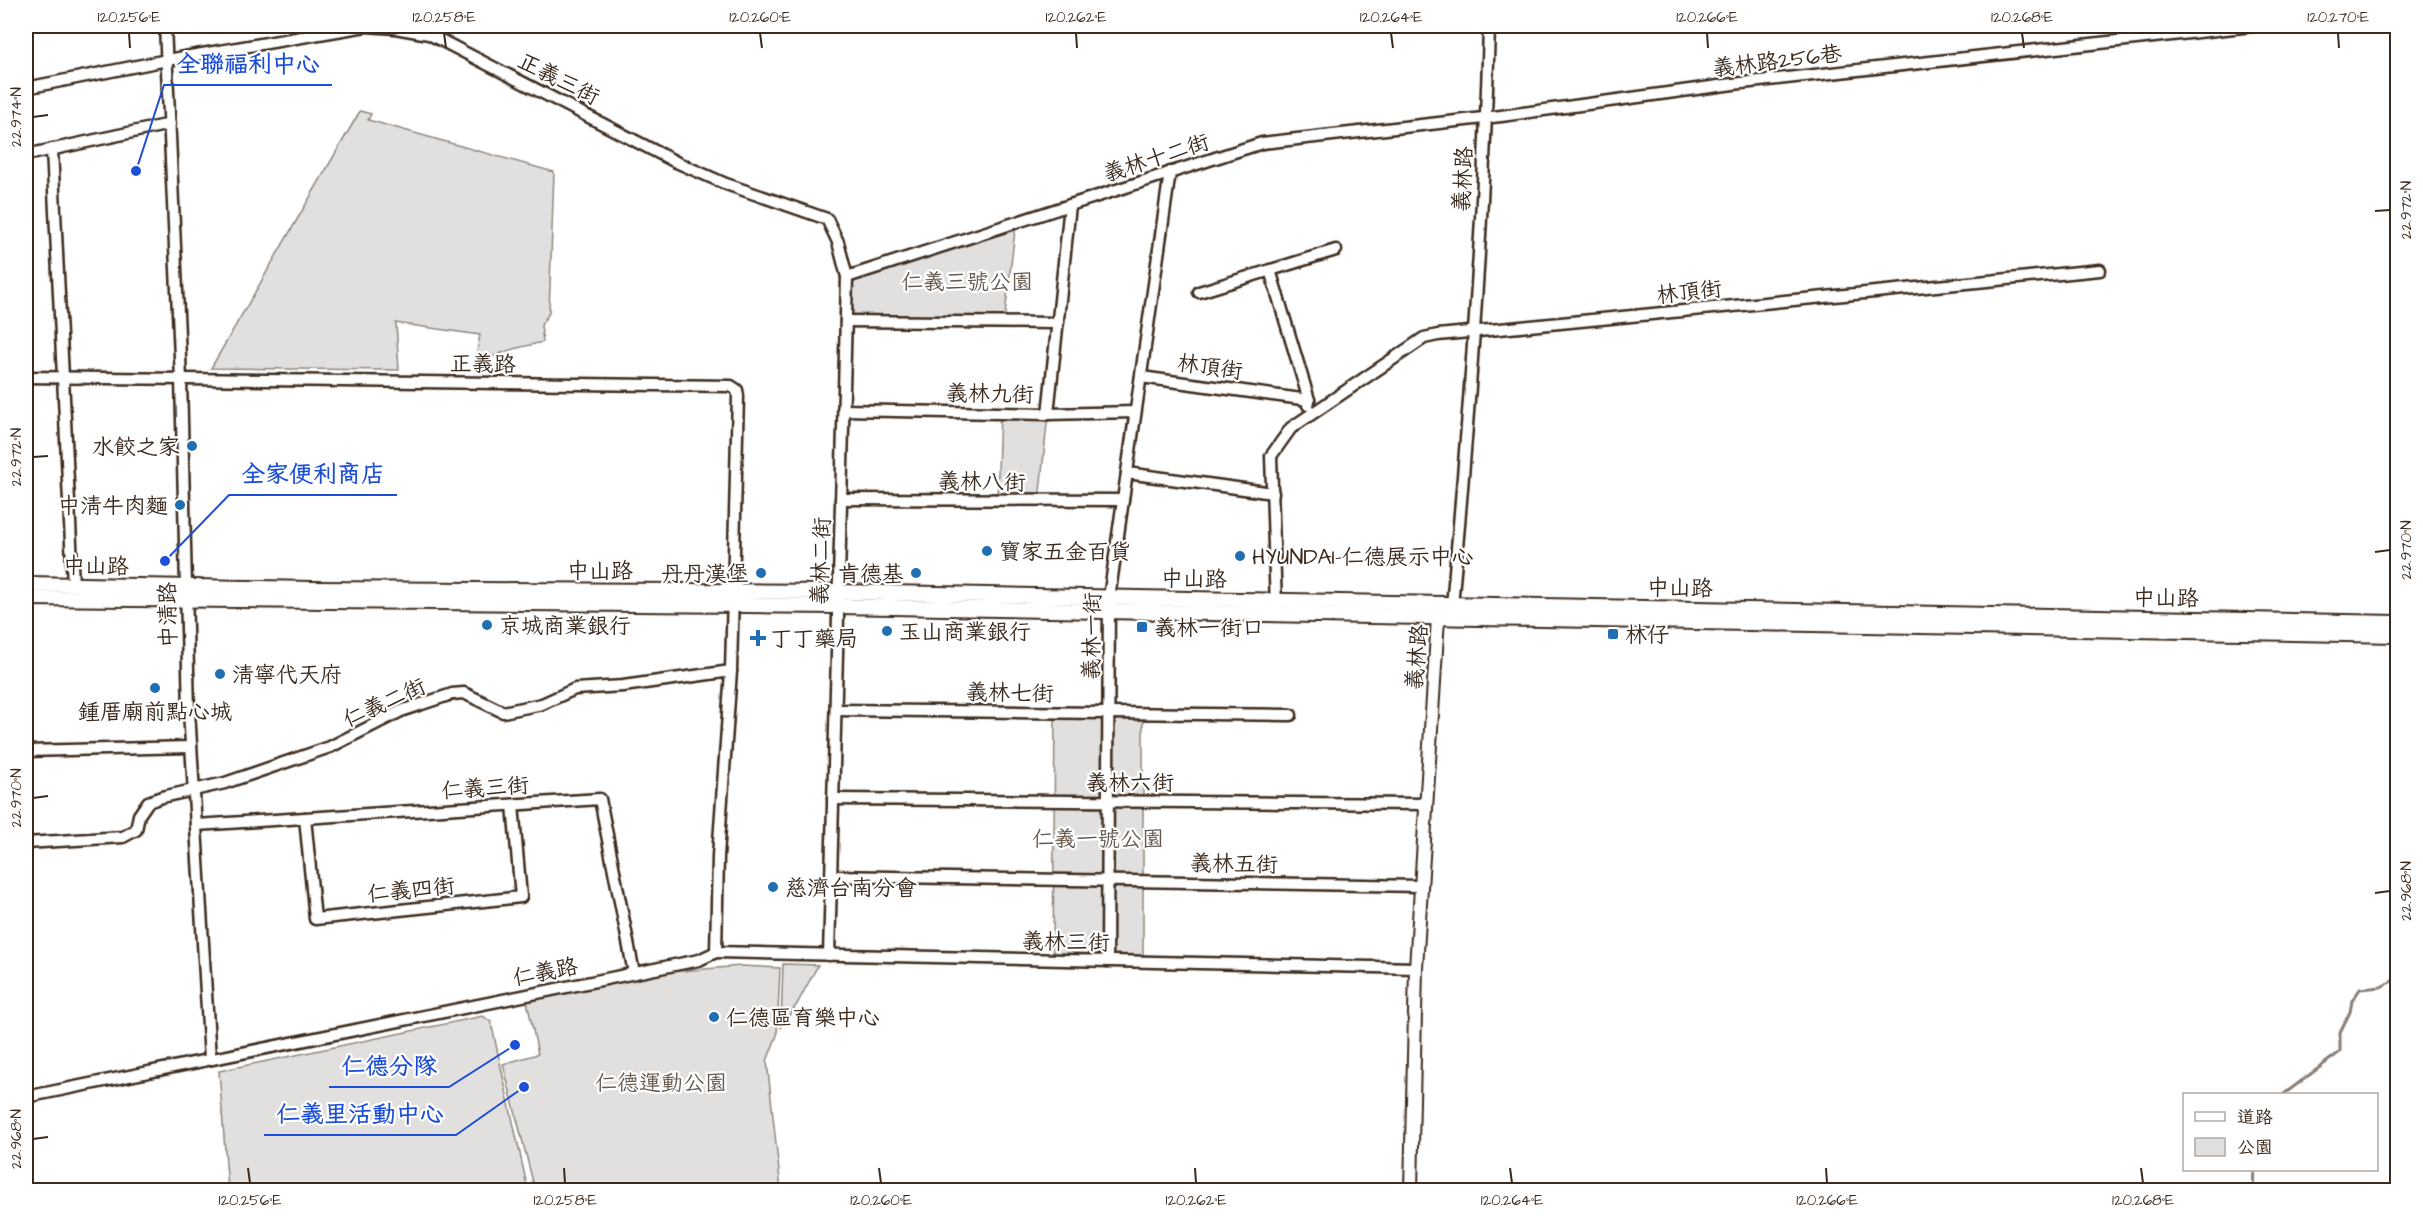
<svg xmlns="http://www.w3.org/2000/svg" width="2423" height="1216" font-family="'Architects Daughter','LXGW WenKai TC',sans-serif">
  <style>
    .green { fill: #e2e0de; stroke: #8e857e; stroke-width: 1.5 }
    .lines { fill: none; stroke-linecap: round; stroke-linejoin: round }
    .stream { stroke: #887e77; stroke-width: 3 }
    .minor-casing { stroke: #3b2a1e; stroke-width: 15 }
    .tertiary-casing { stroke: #3b2a1e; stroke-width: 16 }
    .secondary-casing { stroke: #3b2a1e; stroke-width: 18 }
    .minor { stroke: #fff; stroke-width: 10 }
    .tertiary { stroke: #fff; stroke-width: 12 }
    .secondary { stroke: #fff; stroke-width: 14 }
    .ticks { fill: none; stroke: #3b2a1e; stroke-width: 2 }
    .poi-dot { fill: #1f6fb2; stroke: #fff; stroke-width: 2 }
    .labels { text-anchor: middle; stroke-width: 4.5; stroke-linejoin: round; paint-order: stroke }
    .street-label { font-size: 22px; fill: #3b2a1e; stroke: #fff }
    .park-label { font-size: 22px; fill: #65584e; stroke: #fff }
    .poi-label { font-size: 22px; fill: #3b2a1e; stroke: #fff; text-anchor: start }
    .leader { fill: none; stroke: #1d4ed8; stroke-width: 2 }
    .callout-dot { fill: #1d4ed8; stroke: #fff; stroke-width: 2 }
    .callout-label { font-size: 24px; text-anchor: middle; font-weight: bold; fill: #1d4ed8; stroke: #fff; stroke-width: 4.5; stroke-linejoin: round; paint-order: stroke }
    .neatline { fill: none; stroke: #3b2a1e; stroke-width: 2 }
    .ticks-label { font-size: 15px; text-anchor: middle; fill: #3b2a1e }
  </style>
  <rect width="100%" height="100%" fill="#fff"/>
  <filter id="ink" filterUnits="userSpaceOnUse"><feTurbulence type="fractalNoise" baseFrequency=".0167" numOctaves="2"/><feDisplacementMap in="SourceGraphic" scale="12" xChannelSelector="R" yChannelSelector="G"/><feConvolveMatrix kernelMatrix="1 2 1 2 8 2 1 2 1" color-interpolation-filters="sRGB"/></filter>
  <g filter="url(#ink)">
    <g class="green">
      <polygon points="360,111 371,114 368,120 554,172 549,313 541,325 543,342 513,349 475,363 480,335 396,323 399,370 211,368"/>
      <polygon points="1016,222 1004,323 846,321 847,277"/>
      <polygon points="1000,413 1048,414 1039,501 997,501"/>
      <polygon points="1055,716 1143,719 1143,957 1053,958"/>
      <polygon points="783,964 818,965 797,1004 781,1027"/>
      <polygon points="742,966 780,968 777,1035 767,1061 781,1190 535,1190 503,1064 538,1054 527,1001 655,973"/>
      <polygon points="483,1016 491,1022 528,1190 228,1190 219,1071"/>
    </g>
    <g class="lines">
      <g class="stream">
        <polyline points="2398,869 2392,887 2398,899"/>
        <polyline points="2284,1094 2340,1052 2340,1032 2350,1012 2352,1001 2360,989 2381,987 2398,978"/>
        <polyline points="2253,1190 2254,1170"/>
      </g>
      <g class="minor-casing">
        <g id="minor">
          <polyline points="165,26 181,379 189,711 210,1059"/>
          <polyline points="26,88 167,60 366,26 395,28 429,34 676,162 726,184 827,219 838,242 847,277 829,955"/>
          <polyline points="52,149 73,585"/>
          <polyline points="26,155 170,124"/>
          <polyline points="1270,270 1309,400 1308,405"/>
          <polyline points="847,277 1262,143 1501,116 1733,84 2252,26"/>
          <polyline points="1199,292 1336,250"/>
          <polyline points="846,321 1058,323"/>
          <polyline points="26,377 731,386 737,390 738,396 731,671 718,856 716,952 699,960 26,1097"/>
          <polyline points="1141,377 1309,400"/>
          <polyline points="843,410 1048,414 1135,412"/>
          <polyline points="1048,414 1070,205"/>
          <polyline points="1127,473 1273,493"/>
          <polyline points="841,499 1123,500"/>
          <polyline points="1276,607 1271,456 1291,428 1424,338 1438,335 2100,270"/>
          <path d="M1447,610L1452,606C1469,413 1484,219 1489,26"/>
          <polyline points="836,710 1291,715"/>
          <polyline points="26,751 191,747"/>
          <polyline points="833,799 1426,804"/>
          <polyline points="305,818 315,919 521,897 513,805"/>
          <polyline points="196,825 600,799 634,973"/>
          <polyline points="26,843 123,837 136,830 139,815 148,802 162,797 225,783 330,747 401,711 452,694 464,693 503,712 542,704 575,689 623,686 731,671"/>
          <polyline points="831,876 1420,886"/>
          <polyline points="716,952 1416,968"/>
          <polyline points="1107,961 1109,598 1170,172"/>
        </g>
      </g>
      <g class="tertiary-casing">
        <polyline id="tertiary" points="1411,1190 1416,968 1438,618"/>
      </g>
      <g class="secondary-casing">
        <g id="secondary">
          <polyline points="26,584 312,589 838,592 2398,623"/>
          <polyline points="26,598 838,606 2398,635"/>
        </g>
      </g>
      <use href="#minor" class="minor"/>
      <use href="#tertiary" class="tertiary"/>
      <use href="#secondary" class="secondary"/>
    </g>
  </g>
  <path class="ticks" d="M129,33L130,48M444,33L446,48M760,33L762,48M1076,33L1077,48M1391,33L1393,48M1707,33L1708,48M2022,33L2024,48M2338,33L2339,48M33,117L48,115M2375,211L2390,210M33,457L48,456M2375,552L2390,550M33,798L48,796M2375,893L2390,891M33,1139L48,1137M248,1168L250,1183M564,1168L565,1183M879,1168L881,1183M1195,1168L1196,1183M1510,1168L1512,1183M1826,1168L1827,1183M2141,1168L2143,1183"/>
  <g class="poi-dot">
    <circle cx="192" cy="446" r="6"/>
    <circle cx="180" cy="505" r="6"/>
    <circle cx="987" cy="551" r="6"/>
    <circle cx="1240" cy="556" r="6"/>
    <circle cx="761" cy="573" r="6"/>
    <circle cx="916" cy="573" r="6"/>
    <circle cx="487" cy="625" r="6"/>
    <rect x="1136" y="621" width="12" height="12" rx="3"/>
    <circle cx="887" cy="631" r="6"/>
    <rect x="1607" y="628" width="12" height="12" rx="3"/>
    <path d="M755 629h6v6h6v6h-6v6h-6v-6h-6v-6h6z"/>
    <circle cx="220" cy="674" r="6"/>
    <circle cx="155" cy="688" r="6"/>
    <circle cx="773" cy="887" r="6"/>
    <circle cx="714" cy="1017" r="6"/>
  </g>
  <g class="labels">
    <g class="street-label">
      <text transform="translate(1777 60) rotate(-7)" y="8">義林路256巷</text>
      <text transform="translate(559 78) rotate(27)" y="8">正義三街</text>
      <text transform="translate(1156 157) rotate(-18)" y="8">義林十二街</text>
      <text transform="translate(1462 179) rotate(-87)" y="8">義林路</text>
      <text transform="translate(1689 291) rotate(-6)" y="8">林頂街</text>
      <text transform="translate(483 363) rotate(1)" y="8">正義路</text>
      <text transform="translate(1210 366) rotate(8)" y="8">林頂街</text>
      <text transform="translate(990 393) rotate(1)" y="8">義林九街</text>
      <text transform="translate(982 481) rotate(1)" y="8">義林八街</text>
      <text transform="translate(820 561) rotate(-88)" y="8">義林二街</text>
      <text transform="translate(96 565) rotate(1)" y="8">中山路</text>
      <text x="600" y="578">中山路</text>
      <text transform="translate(1194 578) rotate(1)" y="8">中山路</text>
      <text transform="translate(1680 587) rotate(1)" y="8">中山路</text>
      <text transform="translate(2166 597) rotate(1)" y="8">中山路</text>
      <text transform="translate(167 615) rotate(-91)" y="8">中清路</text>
      <text transform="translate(1091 636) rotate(-89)" y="8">義林一街</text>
      <text transform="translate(1416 657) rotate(-85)" y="8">義林路</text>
      <text transform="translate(1010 692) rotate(1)" y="8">義林七街</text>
      <text transform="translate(384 702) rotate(-24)" y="8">仁義二街</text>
      <text x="1130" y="790">義林六街</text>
      <text transform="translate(485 787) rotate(-4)" y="8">仁義三街</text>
      <text transform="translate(1234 863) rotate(1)" y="8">義林五街</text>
      <text transform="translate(411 889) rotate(-6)" y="8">仁義四街</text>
      <text transform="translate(1066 941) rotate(1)" y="8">義林三街</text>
      <text transform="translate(545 971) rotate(-11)" y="8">仁義路</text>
    </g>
    <g class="park-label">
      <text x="967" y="289">仁義三號公園</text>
      <text x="1098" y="846">仁義一號公園</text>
      <text x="661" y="1090">仁德運動公園</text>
    </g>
    <g class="poi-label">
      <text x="180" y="454" text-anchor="end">水餃之家</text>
      <text x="168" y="513" text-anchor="end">中清牛肉麵</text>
      <text x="999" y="559">寶家五金百貨</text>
      <text x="1252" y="564">HYUNDAI-仁德展示中心</text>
      <text x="749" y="581" text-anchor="end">丹丹漢堡</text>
      <text x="904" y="581" text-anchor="end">肯德基</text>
      <text x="499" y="633">京城商業銀行</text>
      <text x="1154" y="635">義林一街口</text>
      <text x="899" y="639">玉山商業銀行</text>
      <text x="1625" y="642">林仔</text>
      <text x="770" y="646">丁丁藥局</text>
      <text x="232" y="682">清寧代天府</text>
      <text x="155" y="719" text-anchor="middle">鍾厝廟前點心城</text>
      <text x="785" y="895">慈濟台南分會</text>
      <text x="726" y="1025">仁德區育樂中心</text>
    </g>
  </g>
  <path class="leader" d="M136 171L164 85H332M165 561L229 495H397M515 1045L449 1087H329M524 1087L456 1135H264"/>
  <g class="callout-dot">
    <circle cx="136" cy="171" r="6"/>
    <circle cx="165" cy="561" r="6"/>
    <circle cx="515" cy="1045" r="6"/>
    <circle cx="524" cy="1087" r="6"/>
  </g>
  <g class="callout-label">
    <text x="248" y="72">全聯福利中心</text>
    <text x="313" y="482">全家便利商店</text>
    <text x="389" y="1074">仁德分隊</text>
    <text x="360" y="1122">仁義里活動中心</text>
  </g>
  <rect width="2423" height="1216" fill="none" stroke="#fff" stroke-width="66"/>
  <rect x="2183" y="1093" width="195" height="78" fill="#ffffff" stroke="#b1aaa5" stroke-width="1.5"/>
  <rect x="2195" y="1112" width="30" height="9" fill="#ffffff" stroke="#b1aaa5" stroke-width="1.5"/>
  <text x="2237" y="1123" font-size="18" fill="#3b2a1e">道路</text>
  <rect x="2195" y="1138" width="30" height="18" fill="#e2e0de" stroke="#b1aaa5" stroke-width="1.5"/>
  <text x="2237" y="1153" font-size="18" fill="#3b2a1e">公園</text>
  <rect x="33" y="33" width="2357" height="1150" class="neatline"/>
  <g class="ticks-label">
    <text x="129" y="22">120.256°E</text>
    <text x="444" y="22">120.258°E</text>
    <text x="760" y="22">120.260°E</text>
    <text x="1076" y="22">120.262°E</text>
    <text x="1391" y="22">120.264°E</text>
    <text x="1707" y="22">120.266°E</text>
    <text x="2022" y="22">120.268°E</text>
    <text x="2338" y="22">120.270°E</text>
    <text transform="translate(16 117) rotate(-90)" y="5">22.974°N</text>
    <text transform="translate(2406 210) rotate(-90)" y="5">22.972°N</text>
    <text transform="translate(16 457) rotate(-90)" y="5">22.972°N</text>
    <text transform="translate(2406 550) rotate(-90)" y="5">22.970°N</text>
    <text transform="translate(16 798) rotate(-90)" y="5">22.970°N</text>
    <text transform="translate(2406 891) rotate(-90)" y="5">22.968°N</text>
    <text transform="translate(16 1139) rotate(-90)" y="5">22.968°N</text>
    <text x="250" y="1205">120.256°E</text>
    <text x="565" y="1205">120.258°E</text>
    <text x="881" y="1205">120.260°E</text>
    <text x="1196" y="1205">120.262°E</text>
    <text x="1512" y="1205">120.264°E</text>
    <text x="1827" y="1205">120.266°E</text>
    <text x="2143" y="1205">120.268°E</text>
  </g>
</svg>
